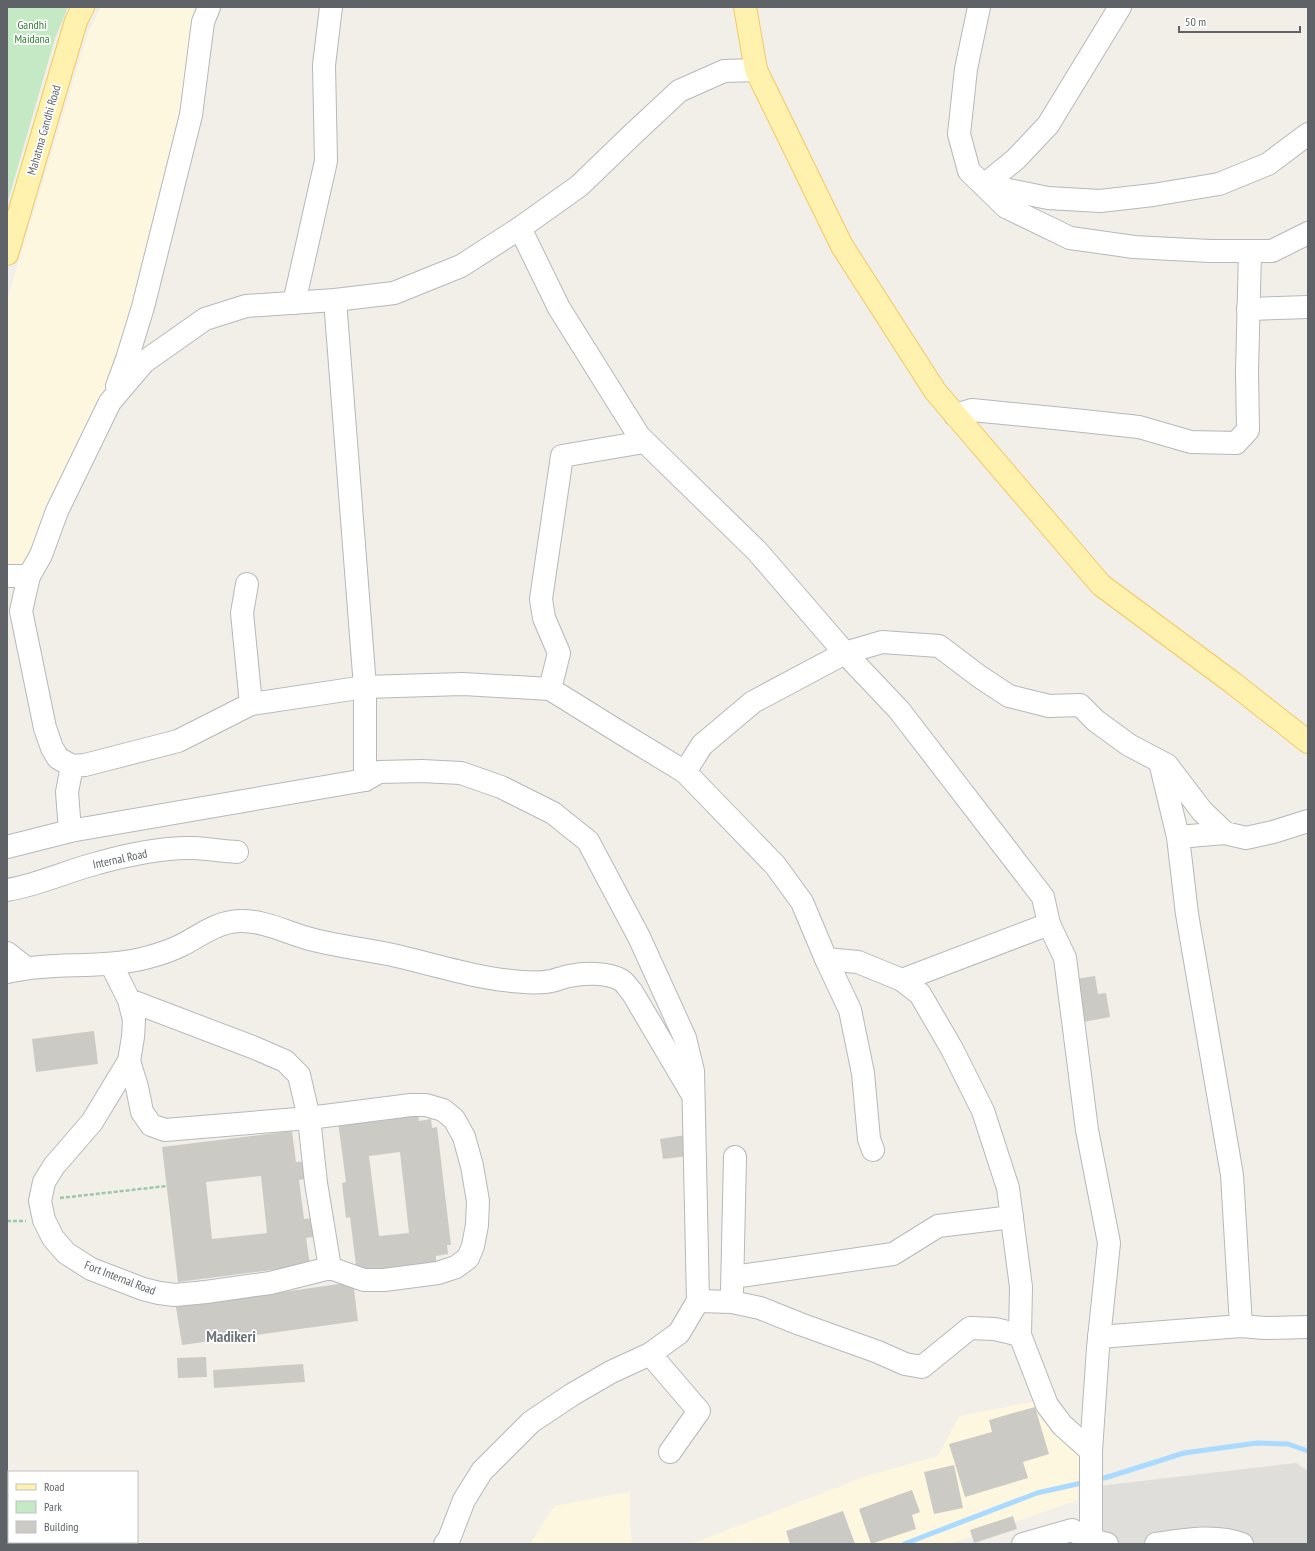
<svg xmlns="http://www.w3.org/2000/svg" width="1315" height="1551" font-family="'PT Sans Narrow',sans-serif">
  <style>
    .commercial { fill: #fef7e0 }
    .industrial { fill: #e0deda }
    .green { fill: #c5e8c5 }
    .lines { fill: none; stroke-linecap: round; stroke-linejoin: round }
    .stream { stroke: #aadaff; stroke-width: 5 }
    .building { fill: #cccac5; fill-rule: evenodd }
    .minor-casing { stroke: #b5b8bc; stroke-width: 24 }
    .major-casing { stroke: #f2c960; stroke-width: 24 }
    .path { stroke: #9cc7a9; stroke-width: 2.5; stroke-dasharray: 4 2; stroke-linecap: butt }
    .minor { stroke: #fff; stroke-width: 22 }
    .major { stroke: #fff2af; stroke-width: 22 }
    .labels { text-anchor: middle; stroke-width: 3.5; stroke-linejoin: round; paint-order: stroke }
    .park-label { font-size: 12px; fill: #348238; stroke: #fff }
    .street-label { font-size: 12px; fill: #5f6368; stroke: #fff }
    .district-label { font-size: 16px; font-weight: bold; fill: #70757a; stroke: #fff }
  </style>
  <rect width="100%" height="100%" fill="#f1efe8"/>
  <g class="commercial">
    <polygon points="101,7 204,7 183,114 135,307 100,408 26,569 7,569 7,300 88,33"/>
    <polygon points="1038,1401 1080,1454 1078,1500 950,1544 691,1544 866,1476 938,1456 959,1416"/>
    <polygon points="630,1492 630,1521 632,1544 530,1544 554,1506 617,1494"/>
  </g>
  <polygon class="industrial" points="1296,1463 1308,1471 1308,1544 1101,1544 1099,1486"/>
  <polygon class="green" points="7,7 68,7 55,38 7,204"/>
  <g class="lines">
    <g class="stream">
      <polyline points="1096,1480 1111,1476 1184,1453 1257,1443 1288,1444 1308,1451"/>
      <polyline points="904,1544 1037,1493 1086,1482"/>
    </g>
  </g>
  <g class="building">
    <polygon points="1095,976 1098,994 1106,993 1110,1017 1083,1022 1076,979"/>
    <polygon points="94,1031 98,1064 36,1072 32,1039"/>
    <path d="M418,1112L419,1121L431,1119L432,1128L437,1127L451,1245H447L448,1254L436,1256V1263L357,1273L350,1217L346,1218L342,1183L346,1182L338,1122ZM400,1152L409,1233L379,1236L369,1156Z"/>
    <path d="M292,1131L296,1162L308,1161L311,1178L299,1180L304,1219L316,1218L319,1236L306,1238L310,1265L178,1282L162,1147ZM261,1176L267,1233L212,1239L206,1182Z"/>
    <polygon points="686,1135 689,1156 663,1159 660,1139"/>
    <polygon points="353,1282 358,1321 182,1345 176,1307"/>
    <polygon points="206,1357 207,1377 178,1378 177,1358"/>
    <polygon points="303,1364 305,1382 214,1388 213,1370"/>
    <polygon points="1035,1407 1049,1454 1023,1462 1028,1478 965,1497 949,1444 992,1432 989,1420"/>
    <polygon points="954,1465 963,1508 934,1514 924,1472"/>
    <polygon points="912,1490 920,1512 912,1515 916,1529 871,1544 859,1509"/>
    <polygon points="843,1511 855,1544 790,1544 786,1531"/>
    <polygon points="1013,1516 1017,1529 974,1543 970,1530"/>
  </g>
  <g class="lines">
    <g class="minor-casing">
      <g id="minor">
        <polyline points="979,7 966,69 959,134 969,171 1006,207 1070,238 1134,247 1210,251 1272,251 1308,233"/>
        <polyline points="984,185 1048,198 1100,201 1153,195 1219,184 1268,164 1308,134"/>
        <polyline points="984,185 1016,159 1048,125 1120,7"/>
        <polyline points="520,228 559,308 639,436 757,551 845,653 899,710 1043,897 1049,924 1065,958 1087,1130 1109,1243 1098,1348 1091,1451 1091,1544"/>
        <polyline points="335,300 365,687 365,780"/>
        <polyline points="294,303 326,161 324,65 331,7"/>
        <polyline points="1248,309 1308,307"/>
        <polyline points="117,386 127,359 143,307 191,115 203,22 209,7"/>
        <polyline points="955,415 972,410 1074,420 1139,427 1191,442 1236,443 1248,430 1247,372 1250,251"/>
        <polyline points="7,576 29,576 41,555 57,511 110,402 144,362 205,319 246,306 335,300 394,293 461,266 520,228 579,186 633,134 679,91 724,71 756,70"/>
        <polyline points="29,576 21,611 45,728 52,748 58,758 72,766 85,765 178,741 251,704 365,687 463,684 550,689 616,730 685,772 702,745 753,702 845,653 882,642 939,646 980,677 1009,696 1049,706 1080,705 1096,721 1129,745 1167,765 1202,811 1225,833 1246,838 1273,832 1308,821"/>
        <polyline points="247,584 242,613 251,704"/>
        <polyline points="550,689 559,653 544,618 541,599 562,456 644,442"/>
        <polyline points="1160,762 1178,837"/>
        <polyline points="685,772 775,865 802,902 826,959 858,962 902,980 920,994 952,1049 983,1111 1008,1188 1021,1287 1020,1335 1047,1405 1062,1425 1091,1451"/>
        <polyline points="70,831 67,792 72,766"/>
        <polyline points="1225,833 1178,837 1187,914 1232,1175 1241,1326"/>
        <polyline points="7,847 70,831 365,780 379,772 422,771 461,773 501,787 553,813 588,841 639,937 685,1038 693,1071 698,1301 679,1333 650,1354 611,1372 573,1394 531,1422 482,1471 464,1500 449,1539 445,1544"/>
        <path d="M7,890C38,885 67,871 98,863C126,855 165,847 194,848C209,849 223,851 237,852"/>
        <polyline points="7,953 26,968"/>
        <polyline points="826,959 850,1010 863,1073 869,1139 873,1150"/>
        <polyline points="111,964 129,1000 134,1020 133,1037 129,1061 92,1122 54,1166 44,1182 40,1201 44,1220 53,1238 66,1253 91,1269 143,1289 159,1293 175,1295 206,1292 270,1283 330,1268 364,1280 384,1280 438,1273 456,1267 468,1258 473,1246 477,1225 478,1201 472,1166 464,1137 454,1119 443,1110 426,1105 411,1105 309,1118 299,1075 285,1061 255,1048 129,1000"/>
        <path d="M7,972C54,961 102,970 149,957C160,954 172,950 182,945C201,935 217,922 239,921C265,920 289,934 314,940C342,947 370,950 397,956C435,965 473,977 512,981C525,982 537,984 551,981C557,980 563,977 569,976C584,973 607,972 621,980C625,982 628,988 632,992L691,1092"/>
        <polyline points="902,980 1049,924"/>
        <polyline points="129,1061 137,1087 142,1112 151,1125 165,1130 309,1118 316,1183 330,1268"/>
        <polyline points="733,1277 893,1254 938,1226 1012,1217"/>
        <polyline points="732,1291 735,1157"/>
        <polyline points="698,1301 732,1302 760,1308 800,1324 878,1352 905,1364 922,1367 970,1328 995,1329 1020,1335"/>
        <polyline points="1099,1337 1241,1326 1265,1328 1308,1327"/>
        <polyline points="650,1354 699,1411 670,1452"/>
        <polyline points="1023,1544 1072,1530 1091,1540 1107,1544"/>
        <path d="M1156,1544C1183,1540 1215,1534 1242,1544"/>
      </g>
    </g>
    <g class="major-casing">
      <g id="major">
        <polyline points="745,7 756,70 842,246 935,391 1101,585 1233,683 1308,742"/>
        <polyline points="7,254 76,21 83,7"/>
      </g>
    </g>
    <g class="path">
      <polyline points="60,1198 167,1186"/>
      <polyline points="7,1221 26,1221"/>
    </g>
    <use href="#minor" class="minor"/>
    <use href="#major" class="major"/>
  </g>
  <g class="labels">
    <g class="park-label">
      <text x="32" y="29">Gandhi<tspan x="32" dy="14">Maidana</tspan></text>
    </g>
    <g class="street-label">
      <text transform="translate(44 130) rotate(-74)" y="4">Mahatma Gandhi Road</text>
      <text transform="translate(120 859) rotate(-12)" y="4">Internal Road</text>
      <text transform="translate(120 1278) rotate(21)" y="4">Fort Internal Road</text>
    </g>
    <g class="district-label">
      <text x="231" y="1342">Madikeri</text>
    </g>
  </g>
  <rect width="1315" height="1551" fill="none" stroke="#5f6368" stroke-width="16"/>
  <rect x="8" y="1471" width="130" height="72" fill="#ffffff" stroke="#bfc1c3"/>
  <rect x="16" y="1484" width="20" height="6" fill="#fff2af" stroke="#bfc1c3"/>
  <text x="44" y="1491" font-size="12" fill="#5f6368">Road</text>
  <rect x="16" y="1501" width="20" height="12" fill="#c5e8c5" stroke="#bfc1c3"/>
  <text x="44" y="1511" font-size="12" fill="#5f6368">Park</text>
  <rect x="16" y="1521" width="20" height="12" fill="#cccac5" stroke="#bfc1c3"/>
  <text x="44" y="1531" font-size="12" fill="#5f6368">Building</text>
  <path d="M1179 26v6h121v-6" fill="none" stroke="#5f6368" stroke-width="2"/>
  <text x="1185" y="26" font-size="12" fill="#5f6368" stroke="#ffffff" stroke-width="3" paint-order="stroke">50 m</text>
</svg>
